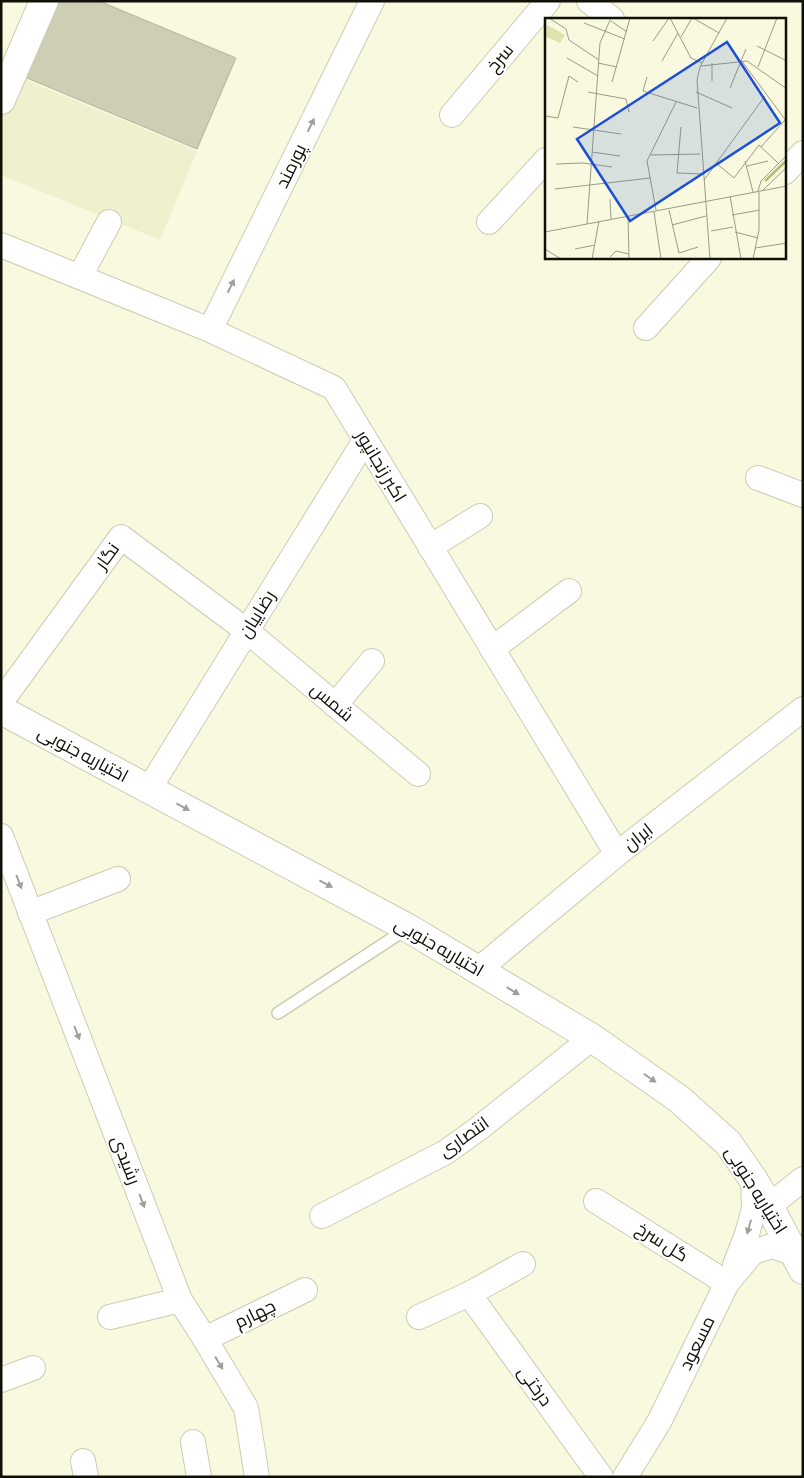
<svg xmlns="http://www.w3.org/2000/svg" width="804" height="1478" font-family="'Asap Condensed',Cairo,sans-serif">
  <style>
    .built { fill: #eff1ce }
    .building { fill: #cdceb4; stroke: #b3b49a }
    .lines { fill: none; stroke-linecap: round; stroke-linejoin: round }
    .lane-casing { stroke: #cbccb2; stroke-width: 14 }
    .street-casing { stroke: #cbccb2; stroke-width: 26 }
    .secondary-casing { stroke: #cbccb2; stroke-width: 30 }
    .lane { stroke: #fff; stroke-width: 11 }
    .street { stroke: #fff; stroke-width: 24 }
    .secondary { stroke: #fff; stroke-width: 28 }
    .oneway { fill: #9f9f9c }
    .labels { text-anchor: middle; stroke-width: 4; stroke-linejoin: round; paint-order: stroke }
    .street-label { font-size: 18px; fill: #101007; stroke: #fff }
    .inset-river { fill: none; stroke: #b8b978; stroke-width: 2.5 }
    .inset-road { fill: none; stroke: #9b9c88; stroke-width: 1 }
    .view { fill: #1d4ed8; fill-opacity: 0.15; stroke: #1d4ed8; stroke-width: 2.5 }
    .inset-edge { fill: none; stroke: #101007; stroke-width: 2.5 }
  </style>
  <rect width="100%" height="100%" fill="#f8f9de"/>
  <polygon class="built" points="14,75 197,151 160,240 1,175 1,106"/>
  <polygon class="building" points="45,1 99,1 236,58 197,149 15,73"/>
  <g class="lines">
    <g class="lane-casing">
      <polyline id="lane" points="278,1013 408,928"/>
    </g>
    <g class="street-casing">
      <g id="street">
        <polyline points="589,1 612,19"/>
        <polyline points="452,115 548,1"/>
        <polyline points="785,172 803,153"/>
        <polyline points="489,222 546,160"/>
        <polyline points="1,245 210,330 334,388 617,854"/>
        <polyline points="80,276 109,222"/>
        <polyline points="646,328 709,258"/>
        <polyline points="210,330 372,1"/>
        <polyline points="758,478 803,495"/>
        <polyline points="430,547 480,516"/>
        <polyline points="492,649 569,591"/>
        <polyline points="1,702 121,537 247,631 418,774"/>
        <polyline points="335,705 372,661"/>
        <polyline points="149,789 365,440"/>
        <polyline points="1,836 180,1300 205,1339 246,1408 257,1477"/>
        <polyline points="30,913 118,879"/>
        <polyline points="478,970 617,854 803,709"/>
        <polyline points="596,1201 727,1283"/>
        <polyline points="769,1206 803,1179"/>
        <polyline points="322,1216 446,1152 478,1129 592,1038"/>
        <polyline points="735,1265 747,1234 754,1209 753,1179"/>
        <polyline points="469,1294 601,1477"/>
        <polyline points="110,1317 180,1300"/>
        <polyline points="419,1317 469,1294 523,1264"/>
        <polyline points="205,1339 305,1290"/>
        <polyline points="1,1380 33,1368"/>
        <polyline points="193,1442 199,1477"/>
        <polyline points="83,1461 86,1477"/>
        <polyline points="625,1477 659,1422 727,1283 753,1252 772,1246 795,1254"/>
      </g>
    </g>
    <g class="secondary-casing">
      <g id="secondary">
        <polyline points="1,100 44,1"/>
        <polyline points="1,710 408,928 592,1038 679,1099 728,1143 753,1179 769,1206 803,1270"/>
      </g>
    </g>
    <use href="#lane" class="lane"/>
    <use href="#street" class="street"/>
    <use href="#secondary" class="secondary"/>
  </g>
  <defs><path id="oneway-solid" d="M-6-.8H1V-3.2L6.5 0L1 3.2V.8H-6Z" transform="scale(1.25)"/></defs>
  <g class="oneway">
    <use href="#oneway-solid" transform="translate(311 125) rotate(-64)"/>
    <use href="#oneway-solid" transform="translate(231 286) rotate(-64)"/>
    <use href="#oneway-solid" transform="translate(183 807) rotate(28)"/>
    <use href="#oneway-solid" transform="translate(19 882) rotate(69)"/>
    <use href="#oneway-solid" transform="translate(326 884) rotate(28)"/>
    <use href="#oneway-solid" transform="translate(513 991) rotate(31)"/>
    <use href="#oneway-solid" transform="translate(77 1033) rotate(69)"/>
    <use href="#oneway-solid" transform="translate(650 1078) rotate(35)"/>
    <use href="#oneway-solid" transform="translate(142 1201) rotate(69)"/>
    <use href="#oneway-solid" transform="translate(749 1227) rotate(106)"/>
    <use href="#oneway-solid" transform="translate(219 1363) rotate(59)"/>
  </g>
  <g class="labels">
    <g class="street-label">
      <text transform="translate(500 58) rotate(-50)" y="6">سرخ</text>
      <text transform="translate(291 166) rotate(-64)" y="6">پورمند</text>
      <text transform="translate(381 466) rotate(59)" y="6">اکبر زنجانپور</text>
      <text transform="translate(107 556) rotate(-54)" y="6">نگار</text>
      <text transform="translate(257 614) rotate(-58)" y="6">رضاییان</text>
      <text transform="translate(332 702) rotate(40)" y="6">شمس</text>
      <text transform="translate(83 754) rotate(28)" y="6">اختیاریه جنوبی</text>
      <text transform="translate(638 837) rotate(-38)" y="6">ایران</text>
      <text transform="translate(439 947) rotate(30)" y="6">اختیاریه جنوبی</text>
      <text transform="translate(464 1137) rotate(-35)" y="6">انتصاری</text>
      <text transform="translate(126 1160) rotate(69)" y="6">رشیدی</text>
      <text transform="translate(756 1190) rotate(58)" y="6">اختیاریه جنوبی</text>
      <text transform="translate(662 1242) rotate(32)" y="6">گل سرخ</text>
      <text transform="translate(255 1314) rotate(-26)" y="6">چهارم</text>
      <text transform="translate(697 1343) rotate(-64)" y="6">مسعود</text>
      <text transform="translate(535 1386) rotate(54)" y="6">درختی</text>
    </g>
  </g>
  <g transform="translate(545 18)">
    <rect width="241" height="241" fill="#f8f9de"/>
    <path d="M2,7L20,17L15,25L0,18Z" fill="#dfe1ae"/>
    <path class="inset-river" d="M220,163L242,142"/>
    <path class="inset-road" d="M4,0L21,11L24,22L54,42M125,0L146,40L157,45M148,0L174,15M66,3L82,14M39,5L80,21M136,19L147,0M108,23L124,0M212,28L242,43M22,40L53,58M196,42L242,104M117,43L133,15M53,45L72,49M167,45V63M156,48L202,43L242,71M213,49L232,0M102,59L98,73L152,90M67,64L85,0M185,70L201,31M43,74L81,81L84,94M151,74L187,90M0,98L13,100L24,58L33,64M28,109L76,116M136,109L132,155L157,156M216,129L240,102M47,134L75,138M106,137L155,136M200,143L208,174M171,145L189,160L214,127L233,145M11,146L38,145L67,149M202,148L223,143M159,162L220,78M10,171L105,160M218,172L242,149M213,173L216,163L242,137M185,178L196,241M65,181L66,201M111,192L102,143L131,84M124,192L134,235L153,229M109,194L116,241M187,197L215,192M83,198L84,241M42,206L55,25L66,0M127,207L161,198M166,213L188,209M0,214L242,168M190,214L213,220M210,230L242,225M0,231L16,241M30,231L50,227M65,239L71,233L84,236M47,241L54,203M165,241L152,62L155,49L182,0M208,241L214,212V174"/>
    <path class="view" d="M182,24L235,105L85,203L32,121Z"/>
    <rect width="241" height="241" class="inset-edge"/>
  </g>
  <rect width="804" height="1478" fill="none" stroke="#101007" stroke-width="5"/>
</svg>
